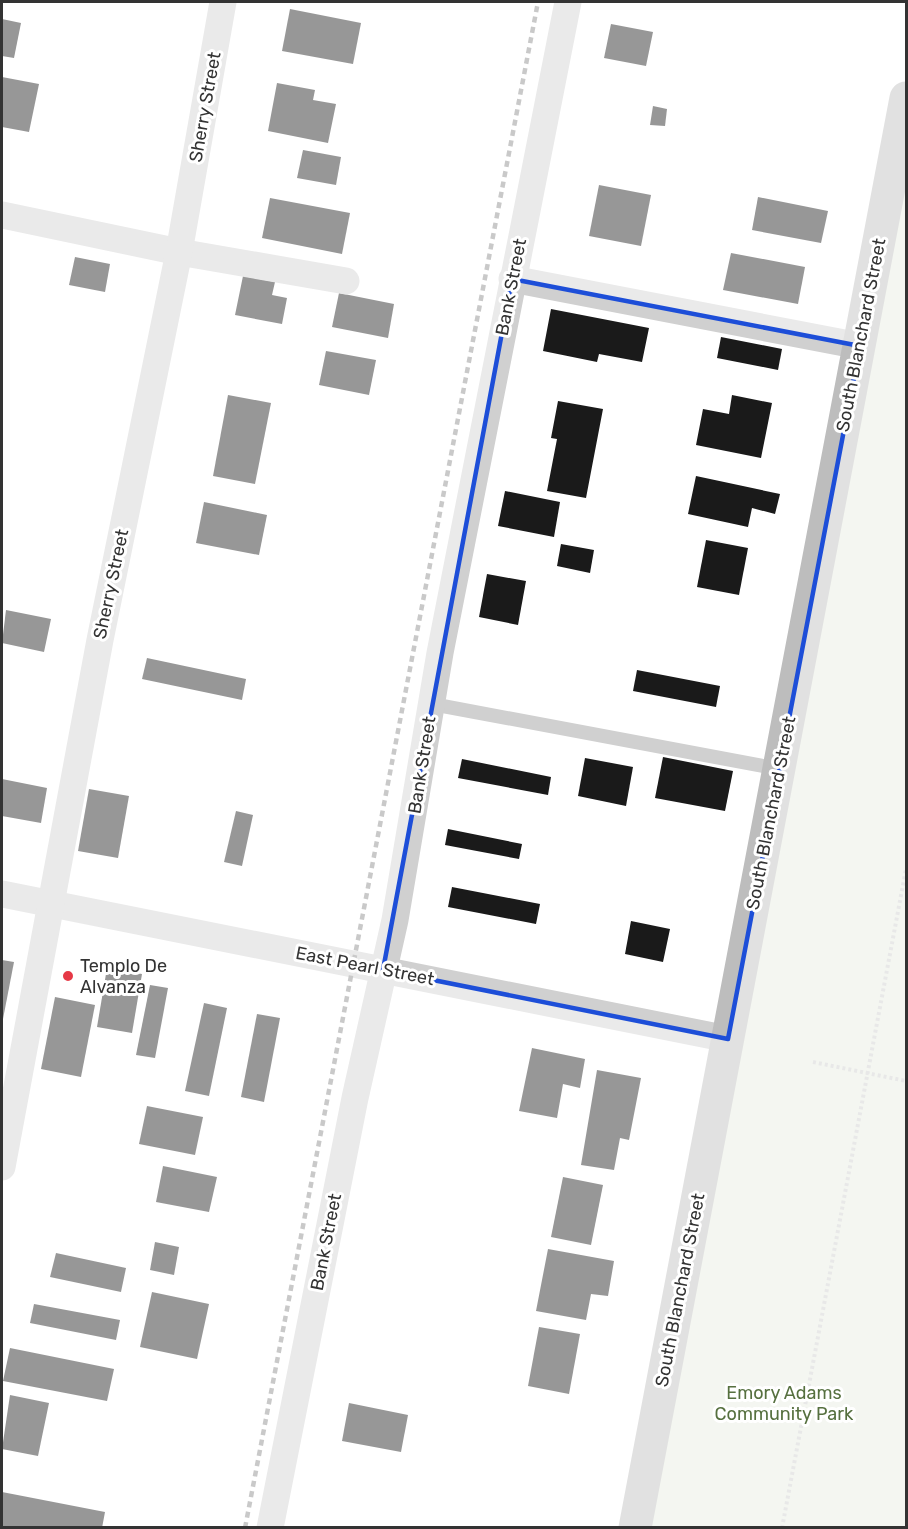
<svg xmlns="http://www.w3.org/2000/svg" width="908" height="1529" font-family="Rubik,sans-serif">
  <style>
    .green { fill: #e6ecdf }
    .building { fill: #1a1a1a }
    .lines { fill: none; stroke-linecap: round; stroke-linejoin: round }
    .path { stroke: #cdcdcd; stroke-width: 4; stroke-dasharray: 3 3; stroke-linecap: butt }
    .lane { stroke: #d0d0d0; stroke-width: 14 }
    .street { stroke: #d0d0d0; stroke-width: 27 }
    .secondary { stroke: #bdbdbd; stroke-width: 33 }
    .rail { stroke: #888; stroke-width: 4.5; stroke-dasharray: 6 4.5; stroke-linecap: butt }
    .marked { fill: none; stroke: #1d4ed8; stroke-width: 4.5; stroke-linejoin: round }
    .poi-dot { fill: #e63946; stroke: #fff; stroke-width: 2 }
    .labels { text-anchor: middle; stroke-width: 6; stroke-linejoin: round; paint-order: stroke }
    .street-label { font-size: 18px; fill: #333; stroke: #fff }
    .poi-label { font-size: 18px; fill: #333; stroke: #fff; text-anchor: start }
    .park-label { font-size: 18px; fill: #56703f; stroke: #fff }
  </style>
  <rect width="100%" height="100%" fill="#fff"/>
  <polygon class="green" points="906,99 906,1527 636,1528"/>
  <g class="building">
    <polygon points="290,9 361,23 353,64 282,51"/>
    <polygon points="2,19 21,23 14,58 2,56"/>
    <polygon points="611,24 653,32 646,66 604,58"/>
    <polygon points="2,77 39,84 29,132 2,127"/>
    <polygon points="277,83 315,90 313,100 336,104 328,143 268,131"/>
    <polygon points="653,106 667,109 665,126 650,125"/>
    <polygon points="303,150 341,157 336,185 297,178"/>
    <polygon points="599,185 651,195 641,246 589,236"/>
    <polygon points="758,197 828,211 821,243 752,230"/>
    <polygon points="270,198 350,213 342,254 262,238"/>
    <polygon points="731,253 805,267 798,304 723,290"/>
    <polygon points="75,257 110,264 105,292 69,285"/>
    <polygon points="243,276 275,282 272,295 287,298 282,324 235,315"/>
    <polygon points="339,293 394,304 388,338 332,327"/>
    <polygon points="551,309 649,328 642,362 599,354 597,362 543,351"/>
    <polygon points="721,337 782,349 778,370 717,358"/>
    <polygon points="326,351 376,360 369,395 319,385"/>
    <polygon points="228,395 271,403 255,484 213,476"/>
    <polygon points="732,395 772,403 761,458 696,445 703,409 729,414"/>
    <polygon points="558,401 603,409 586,498 547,491 557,439 551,438"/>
    <polygon points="696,476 780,494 775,514 752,508 748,527 688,514"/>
    <polygon points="505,491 560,502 554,537 498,526"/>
    <polygon points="204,502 267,515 259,555 196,543"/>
    <polygon points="706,540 748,548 739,595 697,587"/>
    <polygon points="561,544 594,550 590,573 557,566"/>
    <polygon points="487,574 526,581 518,625 479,617"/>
    <polygon points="6,610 51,619 44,652 2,643"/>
    <polygon points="147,658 246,679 242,700 142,679"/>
    <polygon points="637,670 720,686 716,707 633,691"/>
    <polygon points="663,757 733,771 725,811 655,798"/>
    <polygon points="585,758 633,767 626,806 578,796"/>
    <polygon points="462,759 551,777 548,795 458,778"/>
    <polygon points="2,779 47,788 41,823 2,816"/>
    <polygon points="89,789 129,796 118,858 78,851"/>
    <polygon points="236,811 253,815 242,866 224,862"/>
    <polygon points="448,829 522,844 519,859 445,845"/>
    <polygon points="452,887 540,904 536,924 448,907"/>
    <polygon points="631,921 670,929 663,962 625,954"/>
    <polygon points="2,960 14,962 3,1019 2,1019"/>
    <polygon points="107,968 142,974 132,1033 97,1027"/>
    <polygon points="150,985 168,988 155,1058 136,1055"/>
    <polygon points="55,997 95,1005 81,1077 41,1069"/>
    <polygon points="204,1003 227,1008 209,1096 185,1091"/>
    <polygon points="257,1014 280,1018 264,1102 241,1097"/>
    <polygon points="532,1048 585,1059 580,1088 563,1084 557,1118 519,1111"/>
    <polygon points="597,1070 641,1078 629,1140 620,1138 614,1170 581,1165"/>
    <polygon points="147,1106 203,1117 195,1155 139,1144"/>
    <polygon points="163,1166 217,1177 209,1212 156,1202"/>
    <polygon points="563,1177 603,1185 591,1245 551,1237"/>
    <polygon points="155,1242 179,1247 174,1275 150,1270"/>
    <polygon points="548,1249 614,1261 608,1296 591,1294 586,1320 536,1311"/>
    <polygon points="56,1253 126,1268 121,1292 50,1277"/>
    <polygon points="152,1292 209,1304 197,1359 140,1347"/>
    <polygon points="34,1304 120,1320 116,1340 30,1323"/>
    <polygon points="539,1327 580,1334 569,1394 528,1386"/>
    <polygon points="10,1348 114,1369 107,1401 3,1381"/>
    <polygon points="10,1395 49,1403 38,1456 2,1449"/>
    <polygon points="349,1403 408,1415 401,1452 342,1441"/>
    <polygon points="2,1492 105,1512 102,1528 2,1528"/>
  </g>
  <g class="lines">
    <g class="path">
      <polyline points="813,1062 906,1081"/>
      <polyline points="782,1528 906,869"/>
    </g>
    <polyline class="lane" points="432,704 779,769"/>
    <g class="street">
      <polyline points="2,215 179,252 346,281"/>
      <polyline points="512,279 860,346"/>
      <polyline points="2,894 728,1039"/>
      <polyline points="2,1167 100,640 179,252 223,2"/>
      <polyline points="270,1528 355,1098 395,920 440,653 568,2"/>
    </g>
    <polyline class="secondary" points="635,1528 906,98"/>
    <polyline class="rail" points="245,1528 538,2"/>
  </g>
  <path d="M0 0H908V1529H0ZM512,279L860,346L728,1039L383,970Z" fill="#fff" fill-opacity=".55" fill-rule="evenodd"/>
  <path class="marked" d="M512,279L860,346L728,1039L383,970Z"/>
  <circle class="poi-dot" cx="68" cy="976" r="6"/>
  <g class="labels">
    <g class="street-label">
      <text transform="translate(205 107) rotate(-80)" y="6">Sherry Street</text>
      <text transform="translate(511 287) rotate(-79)" y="6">Bank Street</text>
      <text transform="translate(861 335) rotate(-79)" y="6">South Blanchard Street</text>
      <text transform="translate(111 584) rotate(-78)" y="6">Sherry Street</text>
      <text transform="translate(422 765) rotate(-81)" y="6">Bank Street</text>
      <text transform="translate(771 813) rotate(-79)" y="6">South Blanchard Street</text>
      <text transform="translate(365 966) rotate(11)" y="6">East Pearl Street</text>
      <text transform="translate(326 1242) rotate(-79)" y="6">Bank Street</text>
      <text transform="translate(680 1290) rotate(-79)" y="6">South Blanchard Street</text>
    </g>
    <g class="poi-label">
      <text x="80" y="972">Templo De<tspan x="80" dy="21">Alvanza</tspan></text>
    </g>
    <g class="park-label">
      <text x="784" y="1399">Emory Adams<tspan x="784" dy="21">Community Park</tspan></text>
    </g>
  </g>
  <rect width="908" height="1529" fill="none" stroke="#333333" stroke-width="6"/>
</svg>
